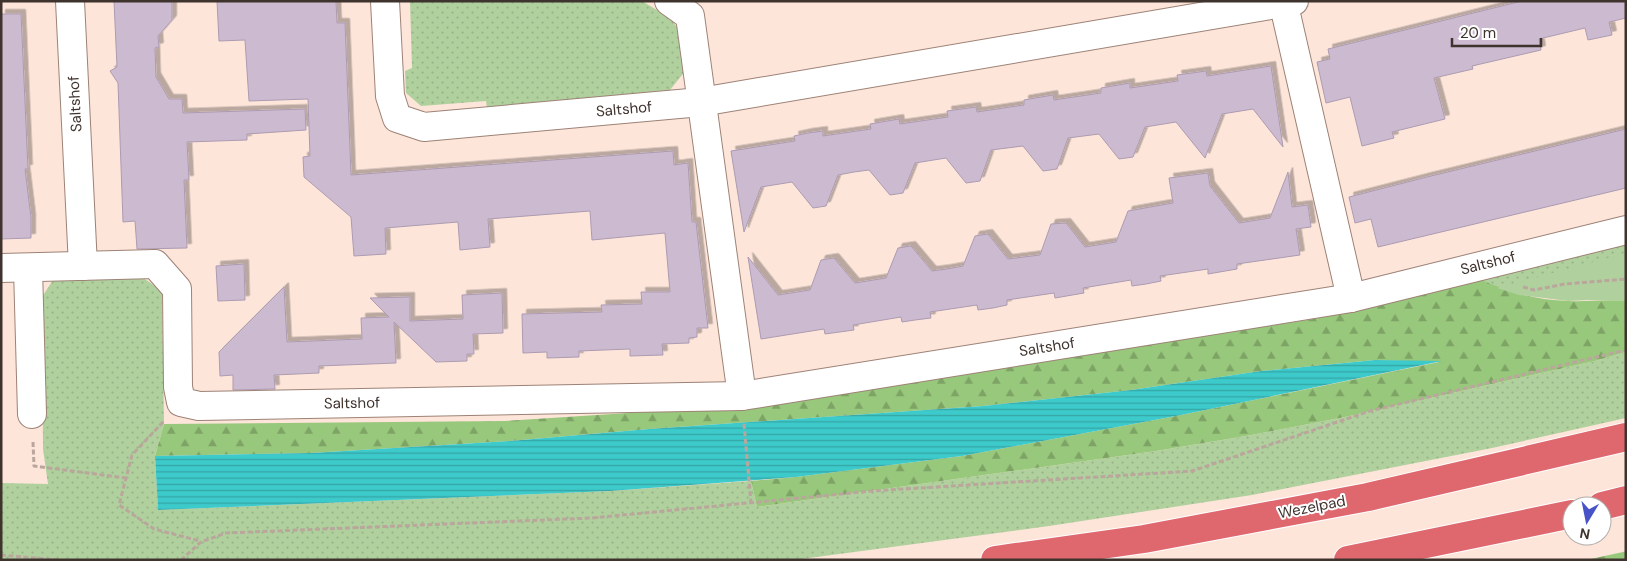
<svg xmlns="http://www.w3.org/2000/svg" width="1627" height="561" font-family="'DM Sans',sans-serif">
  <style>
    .grass { fill: url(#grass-dots) }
    .forest { fill: url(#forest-firs) }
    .green { fill: #b0d19d }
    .water { fill: url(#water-rules) }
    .building { fill: #ccbad1; stroke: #ac9bb1; filter: url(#shadow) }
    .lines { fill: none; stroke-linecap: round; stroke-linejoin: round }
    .minor-casing { stroke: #9d8276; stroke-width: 30 }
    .motorway-casing { stroke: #fff; stroke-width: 30 }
    .path { stroke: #baa69d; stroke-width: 3; stroke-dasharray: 5 2.5; stroke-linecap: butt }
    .minor { stroke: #fff; stroke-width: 28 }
    .motorway { stroke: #df686f; stroke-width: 28 }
    .labels { text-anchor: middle; stroke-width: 4; stroke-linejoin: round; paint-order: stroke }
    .street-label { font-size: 15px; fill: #3f332e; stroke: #fff }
  </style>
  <defs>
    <pattern id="grass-dots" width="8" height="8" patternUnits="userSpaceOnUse" patternTransform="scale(1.25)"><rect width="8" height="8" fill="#b0d19d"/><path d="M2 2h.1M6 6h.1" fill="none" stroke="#98b488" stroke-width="1.8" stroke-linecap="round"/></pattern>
    <pattern id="forest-firs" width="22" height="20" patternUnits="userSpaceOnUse" patternTransform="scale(1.25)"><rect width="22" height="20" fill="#98c87b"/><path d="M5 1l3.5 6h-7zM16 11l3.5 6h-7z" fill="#7da365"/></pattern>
    <pattern id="water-rules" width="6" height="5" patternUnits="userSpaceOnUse" patternTransform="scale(1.25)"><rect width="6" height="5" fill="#3dcacb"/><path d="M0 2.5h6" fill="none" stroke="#35a5a5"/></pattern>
    <filter id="shadow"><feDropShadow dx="4.5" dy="-4.5" stdDeviation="0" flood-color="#0004"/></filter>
  </defs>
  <rect width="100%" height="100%" fill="#fde5da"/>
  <g class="grass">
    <polygon points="410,1 642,1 670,18 682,34 686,70 670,90 487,108 486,101 421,106 406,93 405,71 412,68"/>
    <polygon points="1626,243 1626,301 1497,288 1478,278"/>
    <polygon points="142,277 162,291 164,424 155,456 158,510 610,491 751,481 757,507 1156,451 1246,436 1345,417 1595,361 1626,352 1626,418 1492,448 1252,495 1049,526 794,560 1,560 1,483 48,484 43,449 42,297 53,280"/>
  </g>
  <g class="forest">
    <path d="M1478,278C1506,292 1536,300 1568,301C1587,302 1606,299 1626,301V352L1595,361L1345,417L1246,436L1156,451L757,507L751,481L796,477L962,456L1181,415L1439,362L1375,360L1261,371L1131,390L983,406L649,429L510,441L311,453L155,456L164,424L505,421L768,404L1319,318Z"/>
    <polygon points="1626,551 1626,560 1586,560 1623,552"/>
  </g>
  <polygon class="green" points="1626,253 1626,301 1588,300 1568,301 1519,295 1497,288"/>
  <polygon class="water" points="1375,360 1442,361 1181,415 962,456 796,477 610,491 158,510 155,456 311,453 510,441 649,429 983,406 1131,390 1261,371"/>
  <g class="building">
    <polygon points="114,1 172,1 172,20 158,36 159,47 155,48 156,77 169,99 182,99 183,113 305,109 306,130 247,134 247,140 187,142 189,180 184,180 187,248 137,249 135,221 123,222 118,83 110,71 117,67"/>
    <polygon points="217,1 336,1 337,23 345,23 351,175 673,151 674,165 688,163 692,222 696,222 708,328 697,328 697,337 689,338 689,343 662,344 663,355 630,356 630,349 579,351 579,357 547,358 547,352 523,353 522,314 602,312 601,305 642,304 641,292 670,292 665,233 592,240 590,211 488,219 490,247 460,250 458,222 385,228 386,254 354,256 351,217 304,177 303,157 310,156 308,99 249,101 245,40 219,41"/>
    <polygon points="1522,1 1626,1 1626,18 1609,22 1612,35 1588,40 1585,28 1539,39 1541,50 1472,66 1473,69 1434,78 1445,119 1392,132 1394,138 1362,146 1350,97 1326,103 1317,62 1330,59 1328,49"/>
    <polygon points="1,14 21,14 28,169 25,169 31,218 31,238 1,239"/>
    <polygon points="1271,66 1283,147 1253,109 1222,114 1205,158 1176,122 1145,127 1133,157 1119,159 1099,134 1068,138 1057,169 1043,171 1023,146 991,150 980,181 966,183 946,158 915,163 903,193 890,195 869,170 854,172 838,175 826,206 813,208 792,182 761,187 744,232 731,151 795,141 794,136 808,133 823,131 823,136 871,129 870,124 899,119 900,124 948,117 947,111 976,107 977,112 1024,105 1024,100 1053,95 1054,100 1101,93 1101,88 1130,83 1130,88 1178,81 1177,75 1192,73 1206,71 1207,76"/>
    <polygon points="1626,129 1626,188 1378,247 1371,219 1355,223 1349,197 1427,177"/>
    <polygon points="1288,172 1292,207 1308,205 1311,227 1296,229 1300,255 1237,264 1237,269 1208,274 1208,269 1160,276 1161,281 1146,284 1132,286 1131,280 1083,288 1084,293 1055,298 1054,293 1007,300 1007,305 993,308 978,310 977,305 930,312 931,318 915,320 902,322 901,317 853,325 854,330 825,334 824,329 761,339 748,257 778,295 810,290 821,260 834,258 855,283 886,278 898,248 911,246 932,271 947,269 963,266 975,236 988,234 1008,259 1040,255 1051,224 1066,223 1085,247 1116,242 1128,211 1173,203 1169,178 1208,173 1210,186 1239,223 1270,218"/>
    <polygon points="244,264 245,300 218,301 216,266"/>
    <polygon points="284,287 287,342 362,339 361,318 389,317 370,298 410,297 410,321 463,319 462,295 502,293 503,333 473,334 474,354 467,354 467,361 436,362 394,322 396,363 319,366 319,373 274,375 275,389 233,390 233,375 220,376 219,352"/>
  </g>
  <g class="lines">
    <g class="minor-casing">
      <g id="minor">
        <polyline points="70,1 83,266"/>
        <polyline points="385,1 390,96 397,118 424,127 701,102 1294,1"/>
        <polyline points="669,1 690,16 742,396"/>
        <polyline points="1283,1 1351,298"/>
        <polyline points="1,268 155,264 177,289 178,387 181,402 199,406 742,396 1351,298 1626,230"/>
        <polyline points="28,268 32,414"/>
      </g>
    </g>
    <g class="motorway-casing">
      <g id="motorway">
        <polyline points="1602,506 1626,500"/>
        <polyline points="995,560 1144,539 1368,497 1626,437"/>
        <polyline points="1348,560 1572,514"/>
      </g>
    </g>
    <g class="path">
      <polyline points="1523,287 1534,290 1565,284 1626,279"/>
      <polyline points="163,422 132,455 119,505 154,529 200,541"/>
      <polyline points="744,424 751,503"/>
      <polyline points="33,442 34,466 126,478"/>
      <polyline points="1,555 58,560"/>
      <polyline points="181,560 201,542 226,533 592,518 872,491 1192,471 1370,411 1626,350"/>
    </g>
    <use href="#minor" class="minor"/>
    <use href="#motorway" class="motorway"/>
  </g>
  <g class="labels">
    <g class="street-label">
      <text transform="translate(75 104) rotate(-93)" y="5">Saltshof</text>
      <text transform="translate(624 109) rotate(-5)" y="5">Saltshof</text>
      <text transform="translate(1488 263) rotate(-14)" y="5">Saltshof</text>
      <text transform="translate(1047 347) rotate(-9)" y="5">Saltshof</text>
      <text transform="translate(352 403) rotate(-1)" y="5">Saltshof</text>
      <text transform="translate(1312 507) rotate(-11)" y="5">Wezelpad</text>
    </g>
  </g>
  <rect width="1627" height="561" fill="none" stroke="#3f332e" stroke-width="5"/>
  <g transform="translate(1587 521) rotate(190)"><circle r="24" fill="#ffffff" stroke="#b2adab"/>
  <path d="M0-4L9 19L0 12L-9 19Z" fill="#4853c8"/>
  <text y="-8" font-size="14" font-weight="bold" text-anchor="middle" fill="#3f332e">N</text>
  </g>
  <path d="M1452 38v8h89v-8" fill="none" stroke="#3f332e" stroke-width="2.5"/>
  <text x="1460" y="38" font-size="15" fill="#3f332e" stroke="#ffffff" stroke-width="4" paint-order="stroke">20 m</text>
</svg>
